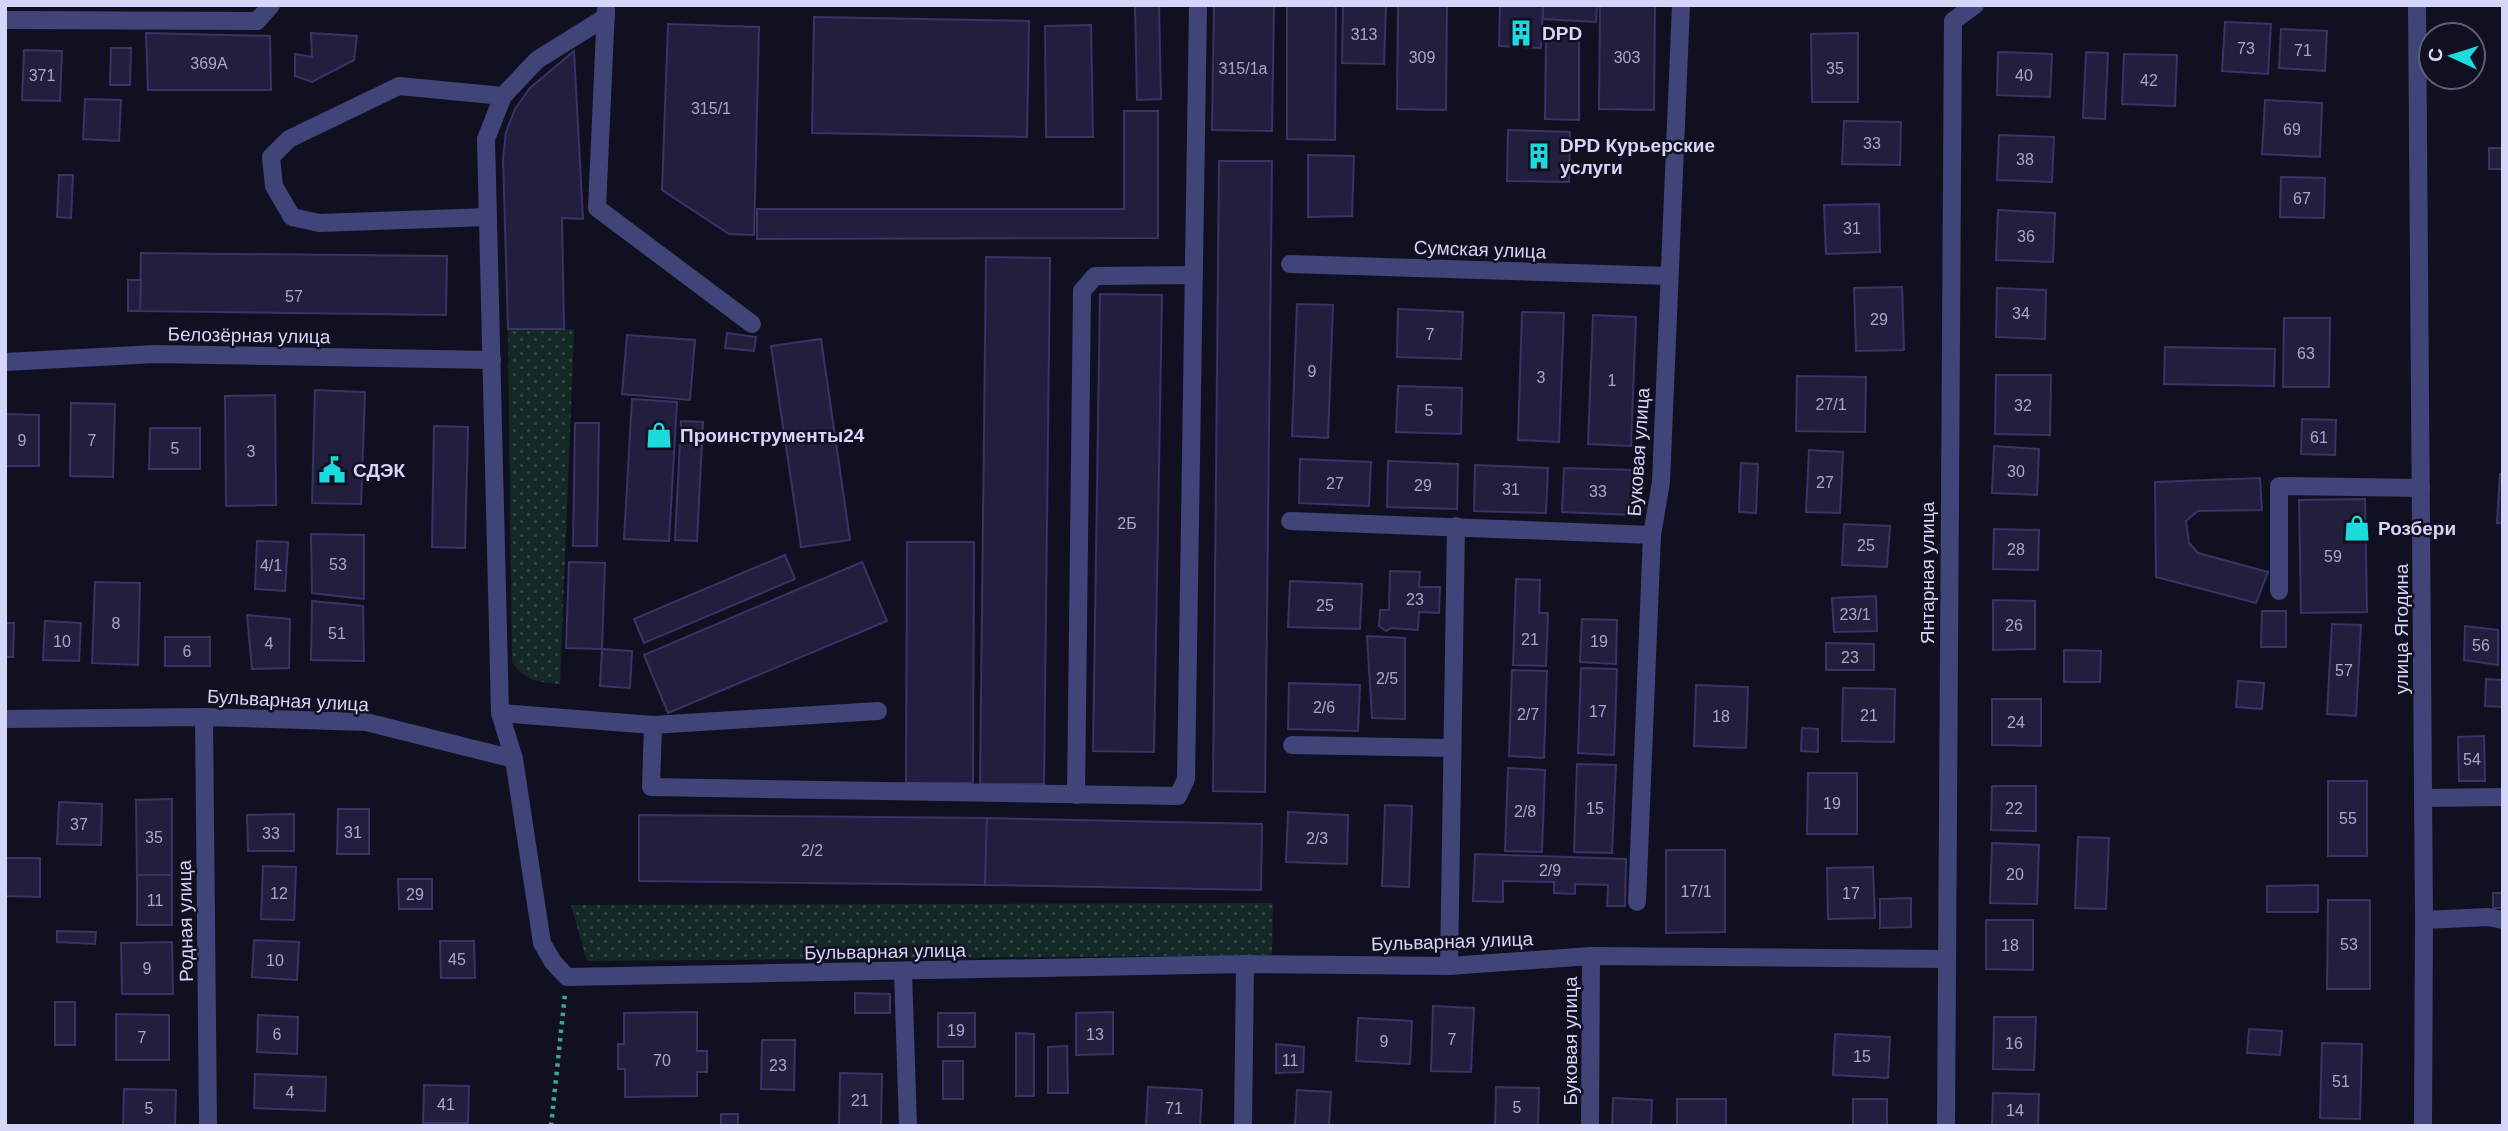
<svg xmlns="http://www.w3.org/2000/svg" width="2508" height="1131" font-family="Helvetica,sans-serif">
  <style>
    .grass { fill: url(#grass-dots) }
    .building { fill: #221e3e; stroke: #393367; stroke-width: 2 }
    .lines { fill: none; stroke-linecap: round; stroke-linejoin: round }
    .path { stroke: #3da495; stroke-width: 4.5; stroke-dasharray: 3.5 5; stroke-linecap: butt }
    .minor { stroke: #414479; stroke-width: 18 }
    .labels { text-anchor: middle; stroke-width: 5; stroke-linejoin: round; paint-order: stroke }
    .number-label { font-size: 16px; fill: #a8a6ca }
    .poi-label { font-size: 19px; font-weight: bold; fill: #d5d4f9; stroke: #111020; text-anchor: start }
    .street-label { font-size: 19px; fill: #d5d4f9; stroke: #111020 }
  </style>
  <defs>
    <pattern id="grass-dots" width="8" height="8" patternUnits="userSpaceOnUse" patternTransform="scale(1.75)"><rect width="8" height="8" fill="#142926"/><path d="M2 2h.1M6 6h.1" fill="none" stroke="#354746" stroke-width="1.8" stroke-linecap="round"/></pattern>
  </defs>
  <rect width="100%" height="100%" fill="#111020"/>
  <g class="grass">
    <path d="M508,329H574L560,684C538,682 524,681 512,662Z"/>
    <polygon points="1273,903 1272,955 587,961 571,905"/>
  </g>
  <g class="building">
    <polygon points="1135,5 1159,5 1161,99 1137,100"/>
    <polygon points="1214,5 1274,5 1272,131 1212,130"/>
    <polygon points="1287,5 1336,5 1335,140 1287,139"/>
    <polygon points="1343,5 1386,5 1384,64 1342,63"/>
    <polygon points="1398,5 1447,5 1446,110 1397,109"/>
    <polygon points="1500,5 1543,5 1541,48 1499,46"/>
    <polygon points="1543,5 1597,5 1596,22 1543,19"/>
    <polygon points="1600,5 1655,5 1654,110 1599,109"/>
    <polygon points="814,17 1029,21 1027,137 812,133"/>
    <polygon points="2225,22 2271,24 2268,74 2222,71"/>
    <polygon points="668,24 759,27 754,235 729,234 662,190"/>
    <polygon points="1091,25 1093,137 1046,137 1045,26"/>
    <polygon points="2281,29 2327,31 2325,71 2279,68"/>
    <polygon points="146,33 270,36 271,90 148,90"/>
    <polygon points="311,33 357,36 354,60 312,82 295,76 295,54 312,57"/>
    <polygon points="1858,33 1858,102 1812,102 1811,34"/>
    <polygon points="1546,37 1579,37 1579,120 1545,119"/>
    <polygon points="111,48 131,48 130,85 110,85"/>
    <polygon points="24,50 62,51 60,101 22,100"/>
    <polygon points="574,51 583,219 562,218 564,329 508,329 503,158 506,132 515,109 530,88"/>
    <polygon points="1998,52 2052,54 2050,97 1997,95"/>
    <polygon points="2086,52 2108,53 2105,119 2083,118"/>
    <polygon points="2124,54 2177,55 2175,106 2122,104"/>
    <polygon points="85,99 121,100 119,141 83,139"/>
    <polygon points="2265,100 2322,103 2320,157 2262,154"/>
    <polygon points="1124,111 1158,111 1158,238 757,239 757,209 1124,209"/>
    <polygon points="1844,121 1901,122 1900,165 1842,164"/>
    <polygon points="1508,130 1570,132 1569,182 1507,181"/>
    <polygon points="1999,135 2054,137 2052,182 1997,180"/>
    <rect x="2489" y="148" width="14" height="21"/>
    <polygon points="1308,155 1354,156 1352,216 1308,217"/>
    <polygon points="1219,161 1272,161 1265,792 1213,791"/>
    <polygon points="59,175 73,175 71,218 57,217"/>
    <polygon points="2281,177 2325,178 2324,218 2280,217"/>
    <polygon points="1879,204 1880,252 1826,254 1824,205"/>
    <polygon points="1998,210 2055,213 2053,262 1996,260"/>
    <polygon points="141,253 447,256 446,315 140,311"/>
    <polygon points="986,257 1050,258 1044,784 980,784"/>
    <polygon points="128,280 141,280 140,311 128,311"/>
    <polygon points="1902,287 1904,350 1856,351 1854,288"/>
    <polygon points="1997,288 2046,290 2045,339 1996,337"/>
    <polygon points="1100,294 1162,295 1154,752 1093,751"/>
    <polygon points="1297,304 1333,305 1328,438 1292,436"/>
    <polygon points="1398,309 1463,312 1461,359 1397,357"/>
    <polygon points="1522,312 1564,313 1559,442 1518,440"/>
    <polygon points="1593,315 1636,317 1631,446 1588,444"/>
    <polygon points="2284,318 2330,318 2329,387 2283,387"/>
    <polygon points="727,333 756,337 754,351 725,348"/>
    <polygon points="627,335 695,340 690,400 622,394"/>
    <polygon points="821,339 850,540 801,547 771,346"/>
    <polygon points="2165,347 2275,349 2274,386 2164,384"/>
    <polygon points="1996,375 2051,375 2050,435 1995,434"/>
    <polygon points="1797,376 1866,377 1865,432 1796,431"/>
    <polygon points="1398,386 1462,388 1461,434 1396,432"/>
    <polygon points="315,390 365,392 361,504 312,503"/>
    <polygon points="275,395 276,505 226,506 225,396"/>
    <polygon points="632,399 677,402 669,541 624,539"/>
    <polygon points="71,403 115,404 113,477 70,476"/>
    <polygon points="5,414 39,415 39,466 5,466"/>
    <polygon points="2302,419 2336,420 2335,455 2301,454"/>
    <polygon points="681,421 703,422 697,541 675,540"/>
    <polygon points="575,423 599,423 597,546 573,546"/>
    <polygon points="434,426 468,427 465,548 432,547"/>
    <polygon points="150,428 200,428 200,469 149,469"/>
    <polygon points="1994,446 2039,449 2037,495 1992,493"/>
    <polygon points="1809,450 1843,452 1840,513 1806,512"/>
    <polygon points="1300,459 1371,462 1369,506 1299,503"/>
    <polygon points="1388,461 1458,464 1457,509 1387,507"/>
    <polygon points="1741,463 1758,464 1756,513 1739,512"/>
    <polygon points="1475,465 1548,468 1546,513 1474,511"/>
    <polygon points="1564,468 1635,470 1633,515 1562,512"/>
    <polygon points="2500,474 2503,474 2503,523 2497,523"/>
    <polygon points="2260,478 2262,510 2198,511 2186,521 2189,543 2198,553 2268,572 2256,603 2156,577 2155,482"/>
    <polygon points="2365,499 2367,612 2301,613 2299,500"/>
    <polygon points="1844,524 1890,526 1887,567 1842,565"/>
    <polygon points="1994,529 2039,530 2038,570 1993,569"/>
    <polygon points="311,534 364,535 364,599 312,593"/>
    <polygon points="257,541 288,542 285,591 255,589"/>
    <polygon points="907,542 974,542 973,783 906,783"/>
    <polygon points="785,555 795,579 644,643 634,619"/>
    <polygon points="569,562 605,563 602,649 566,648"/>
    <polygon points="862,562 887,621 668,713 644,655"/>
    <polygon points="1390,571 1420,572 1419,587 1440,587 1439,613 1419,612 1418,630 1391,628 1386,631 1379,626 1380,610 1389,610"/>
    <polygon points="1516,579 1540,580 1539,613 1548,613 1546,666 1513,665"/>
    <polygon points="1290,581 1362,584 1360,629 1288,627"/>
    <polygon points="95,582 140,583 138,665 92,663"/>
    <polygon points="1876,596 1877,631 1834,632 1832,598"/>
    <polygon points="1993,600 2035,601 2035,649 1993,650"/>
    <polygon points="312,601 363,606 364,661 311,660"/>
    <polygon points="2262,611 2286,611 2286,647 2261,647"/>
    <polygon points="247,615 290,619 289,668 252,669"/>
    <polygon points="1582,619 1617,620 1616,664 1580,662"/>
    <polygon points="45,621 81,623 79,661 43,660"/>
    <polygon points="5,623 14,623 13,657 5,657"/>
    <polygon points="2332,624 2361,625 2356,716 2327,714"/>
    <polygon points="2465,626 2498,630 2498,665 2464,660"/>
    <polygon points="1367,636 1405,638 1405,719 1372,718"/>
    <rect x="165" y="637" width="45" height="29"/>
    <polygon points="1826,643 1874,644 1874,670 1826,670"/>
    <polygon points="602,649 632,651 630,688 600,686"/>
    <polygon points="2064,650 2101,651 2100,682 2064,682"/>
    <polygon points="1581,668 1617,669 1614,755 1578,753"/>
    <polygon points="1512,670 1547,671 1544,758 1509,756"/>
    <polygon points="2486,679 2503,680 2503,707 2485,706"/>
    <polygon points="2238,681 2264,683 2262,709 2236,707"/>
    <polygon points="1289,683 1360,685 1358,731 1288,729"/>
    <polygon points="1696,685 1748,687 1746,748 1694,746"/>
    <polygon points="1843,688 1895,689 1894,742 1842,741"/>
    <polygon points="1992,699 2041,699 2041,746 1992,745"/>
    <polygon points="1802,728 1818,729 1818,752 1801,751"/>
    <polygon points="2484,736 2485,781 2459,781 2458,737"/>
    <polygon points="1577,764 1616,765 1612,853 1574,852"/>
    <polygon points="1508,768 1545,770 1542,852 1505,851"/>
    <polygon points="1808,773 1857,773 1857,834 1807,834"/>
    <rect x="2328" y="781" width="39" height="75"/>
    <polygon points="1992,786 2036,786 2036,831 1991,830"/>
    <polygon points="172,799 172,875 137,875 136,800"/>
    <polygon points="59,802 102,804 101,845 57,844"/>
    <polygon points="1385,805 1412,806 1409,887 1382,886"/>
    <polygon points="338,809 369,809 369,854 337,854"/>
    <polygon points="1288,812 1348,815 1347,864 1286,862"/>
    <polygon points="294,814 294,851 248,851 247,815"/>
    <polygon points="639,815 987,818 985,885 639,881"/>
    <polygon points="987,818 1262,824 1261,890 985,885"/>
    <polygon points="2078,837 2109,838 2106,909 2075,908"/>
    <polygon points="1992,843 2039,845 2037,904 1990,903"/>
    <polygon points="1666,850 1725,850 1725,932 1666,933"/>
    <polygon points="1475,854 1626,859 1625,906 1607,906 1608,885 1575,884 1575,894 1554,893 1554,882 1503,881 1503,902 1473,901"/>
    <polygon points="5,858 40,858 40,897 5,896"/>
    <polygon points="263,866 296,867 294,920 261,919"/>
    <polygon points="1873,867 1875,918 1828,919 1827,868"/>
    <rect x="137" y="875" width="35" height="50"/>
    <polygon points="398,879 432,879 432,909 399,909"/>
    <polygon points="2318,885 2318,912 2267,912 2267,886"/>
    <rect x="2493" y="893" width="10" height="15"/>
    <polygon points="1911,898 1911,927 1880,928 1880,899"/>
    <polygon points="2328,900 2370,900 2370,989 2327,989"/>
    <polygon points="1986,920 2033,920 2033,970 1986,969"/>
    <polygon points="57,931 96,932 95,944 57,942"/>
    <polygon points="254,940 299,942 297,980 252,977"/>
    <polygon points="440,941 474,941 475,978 441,978"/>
    <polygon points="172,942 173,994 122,994 121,943"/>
    <polygon points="855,993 890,994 890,1013 855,1013"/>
    <rect x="55" y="1002" width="20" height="43"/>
    <polygon points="1433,1006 1474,1008 1471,1072 1431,1071"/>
    <polygon points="697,1012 697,1051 707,1051 707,1072 697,1072 697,1096 625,1097 625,1069 618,1069 618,1044 624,1044 624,1013"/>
    <polygon points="1113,1012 1113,1054 1076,1055 1076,1013"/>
    <rect x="938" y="1013" width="37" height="34"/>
    <polygon points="116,1014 169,1015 169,1060 116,1060"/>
    <polygon points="258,1015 298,1017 297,1054 257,1052"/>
    <polygon points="1994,1017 2036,1017 2034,1070 1993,1069"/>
    <polygon points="1358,1018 1412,1021 1410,1064 1356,1061"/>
    <polygon points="2249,1029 2282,1031 2280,1055 2247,1053"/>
    <polygon points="1016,1033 1034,1034 1034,1096 1016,1096"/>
    <polygon points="1835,1034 1890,1037 1888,1078 1833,1075"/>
    <polygon points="762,1040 795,1040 794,1090 761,1089"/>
    <polygon points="2322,1043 2362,1044 2360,1119 2320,1118"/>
    <polygon points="1276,1044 1304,1047 1303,1072 1276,1073"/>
    <polygon points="1067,1046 1068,1093 1048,1093 1048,1047"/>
    <rect x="943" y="1061" width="20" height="38"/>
    <polygon points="840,1073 882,1074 881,1126 839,1126"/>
    <polygon points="255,1074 326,1077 325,1111 254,1108"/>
    <polygon points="424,1085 469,1086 468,1123 423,1123"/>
    <polygon points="1148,1087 1202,1090 1200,1126 1146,1126"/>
    <polygon points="1496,1087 1539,1088 1538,1126 1495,1126"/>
    <polygon points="124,1089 176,1090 175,1126 123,1126"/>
    <polygon points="1297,1090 1331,1092 1329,1126 1295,1126"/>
    <polygon points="1993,1093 2039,1094 2038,1126 1992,1126"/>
    <polygon points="1613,1098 1652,1100 1651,1126 1612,1126"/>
    <rect x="1677" y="1099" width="49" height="27"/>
    <rect x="1853" y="1099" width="34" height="27"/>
    <rect x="721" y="1114" width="17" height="12"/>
  </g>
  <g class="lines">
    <polyline class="path" points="551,1126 565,994"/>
    <g class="minor">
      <polyline points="2417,5 2424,920 2423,1126"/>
      <polyline points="606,9 597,208 752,324"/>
      <polyline points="606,17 537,60 503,96 486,139 500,713 514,759 542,943 553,962 567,977 1245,964 1449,966 1591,956 1945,959"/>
      <polyline points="5,20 257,21 271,5"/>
      <polyline points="488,217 319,223 292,217 274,186 271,157 289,139 399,86 503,96"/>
      <polyline points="1290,264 1669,276"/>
      <polyline points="5,362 155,354 492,360"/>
      <polyline points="1290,521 1652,535"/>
      <polyline points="2279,591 2279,486 2421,488"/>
      <polyline points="500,713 653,725 878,711"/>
      <polyline points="204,717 208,1126"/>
      <polyline points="5,719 204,717 366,722 514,759"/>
      <polyline points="653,725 651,787 1178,796 1186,779 1198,5"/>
      <polyline points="1292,745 1450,748"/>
      <polyline points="1076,795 1082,291 1095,276 1193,275"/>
      <polyline points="2423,798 2503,797"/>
      <polyline points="1637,902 1652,535 1661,482 1681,5"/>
      <polyline points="2424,920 2488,917 2503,920"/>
      <polyline points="1449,966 1456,526"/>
      <polyline points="903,972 908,1126"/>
      <polyline points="1243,1126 1245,964"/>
      <polyline points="1590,1126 1591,956"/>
      <polyline points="1946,1126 1953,21 1975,5"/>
    </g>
  </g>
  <defs>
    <g id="building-bare" transform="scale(2.1)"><path d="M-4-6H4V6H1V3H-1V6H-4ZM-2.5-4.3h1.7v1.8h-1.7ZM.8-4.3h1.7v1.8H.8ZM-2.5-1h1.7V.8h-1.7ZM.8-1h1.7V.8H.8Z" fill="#1ddbdd" stroke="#111020" stroke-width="2.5" paint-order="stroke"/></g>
    <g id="shop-bare" transform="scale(2.1)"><path d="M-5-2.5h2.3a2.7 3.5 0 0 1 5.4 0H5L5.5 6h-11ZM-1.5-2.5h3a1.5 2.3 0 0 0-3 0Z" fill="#1ddbdd" stroke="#111020" stroke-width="2.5" paint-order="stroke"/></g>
    <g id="civic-bare" transform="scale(2.1)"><path d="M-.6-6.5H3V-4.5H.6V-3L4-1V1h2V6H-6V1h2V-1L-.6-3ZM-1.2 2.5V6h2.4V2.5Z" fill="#1ddbdd" stroke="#111020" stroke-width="2.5" paint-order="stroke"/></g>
  </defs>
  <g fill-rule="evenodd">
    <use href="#building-bare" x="1521" y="33"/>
    <use href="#building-bare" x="1539" y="156"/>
    <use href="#shop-bare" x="659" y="435"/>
    <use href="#civic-bare" x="332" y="470"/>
    <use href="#shop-bare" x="2357" y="528"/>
  </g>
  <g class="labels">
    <g class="number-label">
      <text x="1364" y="40">313</text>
      <text x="2246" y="54">73</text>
      <text x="2303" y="56">71</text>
      <text x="1422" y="63">309</text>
      <text x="1627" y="63">303</text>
      <text x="209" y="69">369А</text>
      <text x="1243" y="74">315/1а</text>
      <text x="1835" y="74">35</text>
      <text x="42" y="81">371</text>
      <text x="2024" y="81">40</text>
      <text x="2149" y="86">42</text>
      <text x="711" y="114">315/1</text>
      <text x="2292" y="135">69</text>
      <text x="1872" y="149">33</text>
      <text x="2025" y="165">38</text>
      <text x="2302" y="204">67</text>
      <text x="1852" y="234">31</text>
      <text x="2026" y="242">36</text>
      <text x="294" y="302">57</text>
      <text x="2021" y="319">34</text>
      <text x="1879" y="325">29</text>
      <text x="1430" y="340">7</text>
      <text x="2306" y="359">63</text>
      <text x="1312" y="377">9</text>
      <text x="1541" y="383">3</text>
      <text x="1612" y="386">1</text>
      <text x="1831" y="410">27/1</text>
      <text x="2023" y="411">32</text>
      <text x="1429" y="416">5</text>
      <text x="2319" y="443">61</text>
      <text x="22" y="446">9</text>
      <text x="92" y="446">7</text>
      <text x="175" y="454">5</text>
      <text x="251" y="457">3</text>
      <text x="2016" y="477">30</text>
      <text x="1825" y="488">27</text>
      <text x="1335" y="489">27</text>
      <text x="1423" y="491">29</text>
      <text x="1511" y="495">31</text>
      <text x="1598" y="497">33</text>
      <text x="1127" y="529">2Б</text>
      <text x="1866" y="551">25</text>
      <text x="2016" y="555">28</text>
      <text x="2333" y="562">59</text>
      <text x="338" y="570">53</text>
      <text x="271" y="571">4/1</text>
      <text x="1415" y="605">23</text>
      <text x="1325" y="611">25</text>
      <text x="1855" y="620">23/1</text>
      <text x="116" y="629">8</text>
      <text x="2014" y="631">26</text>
      <text x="337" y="639">51</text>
      <text x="1530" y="645">21</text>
      <text x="62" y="647">10</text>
      <text x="1599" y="647">19</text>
      <text x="269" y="649">4</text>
      <text x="2481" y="651">56</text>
      <text x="187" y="657">6</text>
      <text x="1850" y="663">23</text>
      <text x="2344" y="676">57</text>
      <text x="1387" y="684">2/5</text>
      <text x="1324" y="713">2/6</text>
      <text x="1598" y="717">17</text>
      <text x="1528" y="720">2/7</text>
      <text x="1869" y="721">21</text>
      <text x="1721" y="722">18</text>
      <text x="2016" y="728">24</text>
      <text x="2472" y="765">54</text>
      <text x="1832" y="809">19</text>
      <text x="1595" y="814">15</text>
      <text x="2014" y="814">22</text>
      <text x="1525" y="817">2/8</text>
      <text x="2348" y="824">55</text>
      <text x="79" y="830">37</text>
      <text x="353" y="838">31</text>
      <text x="271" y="839">33</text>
      <text x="154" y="843">35</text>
      <text x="1317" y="844">2/3</text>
      <text x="812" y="856">2/2</text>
      <text x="1550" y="876">2/9</text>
      <text x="2015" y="880">20</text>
      <text x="1696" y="897">17/1</text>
      <text x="279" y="899">12</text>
      <text x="1851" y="899">17</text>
      <text x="415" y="900">29</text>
      <text x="155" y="906">11</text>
      <text x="2349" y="950">53</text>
      <text x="2010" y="951">18</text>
      <text x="457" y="965">45</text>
      <text x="275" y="966">10</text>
      <text x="147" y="974">9</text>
      <text x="956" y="1036">19</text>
      <text x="277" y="1040">6</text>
      <text x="1095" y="1040">13</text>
      <text x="142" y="1043">7</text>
      <text x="1452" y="1045">7</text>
      <text x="1384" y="1047">9</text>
      <text x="2014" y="1049">16</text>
      <text x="1862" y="1062">15</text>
      <text x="662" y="1066">70</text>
      <text x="1290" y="1066">11</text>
      <text x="778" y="1071">23</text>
      <text x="2341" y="1087">51</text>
      <text x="290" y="1098">4</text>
      <text x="860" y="1106">21</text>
      <text x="446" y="1110">41</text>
      <text x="1517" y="1113">5</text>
      <text x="149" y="1114">5</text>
      <text x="1174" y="1114">71</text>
      <text x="2015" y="1116">14</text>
    </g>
    <g class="poi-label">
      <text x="1542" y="40">DPD</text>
      <text x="1560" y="152">DPD Курьерские<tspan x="1560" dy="22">услуги</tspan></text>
      <text x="680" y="442">Проинструменты24</text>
      <text x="353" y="477">СДЭК</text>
      <text x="2378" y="535">Розбери</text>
    </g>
    <g class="street-label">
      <text transform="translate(1480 249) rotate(2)" y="7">Сумская улица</text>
      <text transform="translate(249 335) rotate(1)" y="7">Белозёрная улица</text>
      <text transform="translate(1638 452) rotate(-86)" y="7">Буковая улица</text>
      <text transform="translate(1927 573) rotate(-90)" y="7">Янтарная улица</text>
      <text transform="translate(2401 629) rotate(-90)" y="7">улица Ягодина</text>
      <text transform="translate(288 700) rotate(3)" y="7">Бульварная улица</text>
      <text transform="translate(185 921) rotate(-91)" y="7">Родная улица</text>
      <text transform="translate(1452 941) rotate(-2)" y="7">Бульварная улица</text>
      <text transform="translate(885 951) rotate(-1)" y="7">Бульварная улица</text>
      <text transform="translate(1570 1041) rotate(-90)" y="7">Буковая улица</text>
    </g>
  </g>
  <rect width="2508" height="1131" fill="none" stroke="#d5d4f9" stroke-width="14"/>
  <g transform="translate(2452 56) rotate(274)"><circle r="33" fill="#111020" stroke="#5f5e77" stroke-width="2"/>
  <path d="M0-5L12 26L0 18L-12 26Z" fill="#1ddbdd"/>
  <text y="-10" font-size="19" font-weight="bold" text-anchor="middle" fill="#d5d4f9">С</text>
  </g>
</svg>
